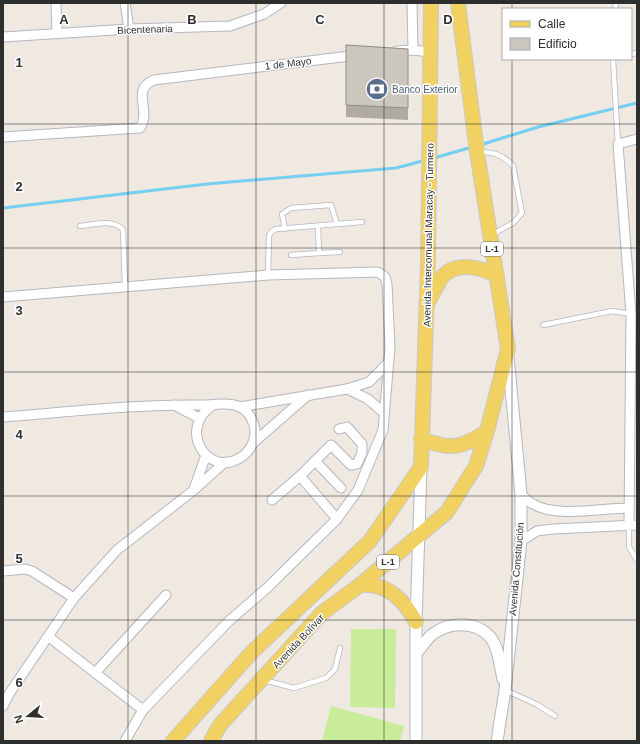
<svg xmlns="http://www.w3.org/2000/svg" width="640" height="744" font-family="Helvetica,sans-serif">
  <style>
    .pitch { fill: #c9ec9a }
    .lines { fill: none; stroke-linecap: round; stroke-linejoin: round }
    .stream { stroke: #75cff0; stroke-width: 3 }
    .service-casing { stroke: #b4b7c1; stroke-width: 6 }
    .minor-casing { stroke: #b4b7c1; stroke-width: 11 }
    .tertiary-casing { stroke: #b4b7c1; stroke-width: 13 }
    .primary-casing { stroke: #c9c9c9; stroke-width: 16 }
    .service { stroke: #fff; stroke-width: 4.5 }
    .minor { stroke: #fff; stroke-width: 9 }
    .tertiary { stroke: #fff; stroke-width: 11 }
    .primary { stroke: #f2d163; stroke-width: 14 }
    .wall { fill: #afaba4 }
    .building { fill: #cbc7bf; stroke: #8e8b86 }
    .grid { fill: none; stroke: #2e2e2e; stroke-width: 1; stroke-opacity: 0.55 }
    .labels { text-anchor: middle; stroke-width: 3; stroke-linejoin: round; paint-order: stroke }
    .shield { fill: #fff; stroke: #6d6d6d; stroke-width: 1 }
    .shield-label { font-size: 9px; font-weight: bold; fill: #2e2e2e }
    .street-label { font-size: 10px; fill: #2e2e2e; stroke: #fff }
    .service-label { font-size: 10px; fill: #4e5e75; stroke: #fff; text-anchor: start }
    .grid-label { font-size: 13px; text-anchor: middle; font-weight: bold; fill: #2e2e2e; stroke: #fff; stroke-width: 3; stroke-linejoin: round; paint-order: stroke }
  </style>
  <rect width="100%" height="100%" fill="#efe9e1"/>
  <g class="pitch">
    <polygon points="351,629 396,629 395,708 350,707"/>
    <polygon points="331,706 404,726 400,741 322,741"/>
  </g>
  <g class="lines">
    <g class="stream">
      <polyline points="480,145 538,127 637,103"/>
      <polyline points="434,158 472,147"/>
      <polyline points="3,208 207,184 396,168 426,160"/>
    </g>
    <g class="service-casing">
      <g id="service">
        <polyline points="615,9 616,3"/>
        <polyline points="631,54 637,53"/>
        <polyline points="613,59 618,144"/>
        <path d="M478,152C492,152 503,154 513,166L522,213L513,223L493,234"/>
        <path d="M80,226C93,225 114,218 123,230L125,287"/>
        <polyline points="285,229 282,214 291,208 331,205 337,224"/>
        <polyline points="319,253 340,252"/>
        <polyline points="291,255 319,253 318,227"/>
        <polyline points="268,275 269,236 271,232 276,229 362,222"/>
        <polyline points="543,325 612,311 631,314"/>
        <polyline points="629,525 629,547 637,560"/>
        <polyline points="264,680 294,688 326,678 335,669 340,648"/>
        <polyline points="505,690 536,704 555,716"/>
      </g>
    </g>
    <g class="minor-casing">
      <g id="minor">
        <polyline points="56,3 57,33"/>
        <polyline points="125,3 129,29"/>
        <polyline points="412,3 413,50"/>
        <polyline points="3,37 129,29 230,26 264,14 281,3"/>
        <polyline points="397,51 413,50 431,52"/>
        <path d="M3,137L140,128C152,110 130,90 154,80L358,55"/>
        <polyline points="3,297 268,275 378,272 385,277 387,284 390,347 383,430 358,490 337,519 267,588 229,621 143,710 125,741"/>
        <polyline points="347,389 369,382 388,363"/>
        <polyline points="174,405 199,418"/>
        <polyline points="240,407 347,389 368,399 384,413"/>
        <path d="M3,417C69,412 136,404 202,405C215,405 226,402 238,406C249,410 256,424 255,435C253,446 248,454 238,459C207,476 177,429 213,405"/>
        <polyline points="253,443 308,395"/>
        <polyline points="315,461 341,488"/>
        <polyline points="300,476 331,445 351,465 357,464 362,453 362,444 347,427 339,429"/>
        <polyline points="194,489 206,455"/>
        <path d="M521,494C524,497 528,502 533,504C556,518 603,508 629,508"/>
        <polyline points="272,500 300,476 337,519"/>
        <polyline points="629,525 631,314 618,144 637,139"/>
        <polyline points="521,541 537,531 553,529 637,525"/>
        <polyline points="3,571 25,569 32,571 74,598"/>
        <polyline points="49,637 143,710"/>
        <polyline points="95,673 166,595"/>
        <polyline points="3,706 9,694 74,598 117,550 194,490 225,462"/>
      </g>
    </g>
    <g class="tertiary-casing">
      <g id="tertiary">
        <path d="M417,652C422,647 427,638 433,634C450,621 477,621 491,638C499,649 500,666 503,679"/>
        <polyline points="416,741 416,622 421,467"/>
        <polyline points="497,741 505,690 521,541 521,494 508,357"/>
      </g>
    </g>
    <g class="primary-casing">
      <g id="primary">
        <path d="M428,302C433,294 437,284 442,277C456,261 481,267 497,276"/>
        <path d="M421,439C450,450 461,449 487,431"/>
        <path d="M360,585C388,583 404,600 416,622"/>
        <polyline points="173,741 252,652 370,541 421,467 428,264 431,3"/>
        <polyline points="211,741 220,725 322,613 360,585 447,512 476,466 487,431 508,349 477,152 458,3"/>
      </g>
    </g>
    <use href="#service" class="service"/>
    <use href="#minor" class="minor"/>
    <use href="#tertiary" class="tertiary"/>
    <use href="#primary" class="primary"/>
  </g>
  <polygon class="wall" points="346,45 408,49 408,120 346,117"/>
  <polygon class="building" points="346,45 408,49 408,108 346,105"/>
  <path class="grid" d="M128,3V741M256,3V741M384,3V741M512,3V9M512,59V741M3,124H637M3,248H637M3,372H637M3,496H637M3,620H637"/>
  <defs>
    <g id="bank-disc" transform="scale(1.15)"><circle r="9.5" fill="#5c6f8a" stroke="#fff"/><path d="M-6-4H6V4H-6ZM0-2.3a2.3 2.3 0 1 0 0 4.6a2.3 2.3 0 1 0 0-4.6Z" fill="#fff"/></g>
  </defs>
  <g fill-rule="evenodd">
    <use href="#bank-disc" x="377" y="89"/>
  </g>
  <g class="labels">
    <g class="shield">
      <rect x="481" y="242" width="22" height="14" rx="3"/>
      <rect x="377" y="555" width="22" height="14" rx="3"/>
    </g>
    <g class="shield-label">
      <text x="492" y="252">L-1</text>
      <text x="388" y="565">L-1</text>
    </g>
    <g class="street-label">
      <text transform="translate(145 29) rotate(-2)" y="4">Bicentenaria</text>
      <text transform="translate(288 63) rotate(-7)" y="4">1 de Mayo</text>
      <text transform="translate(428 235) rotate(-89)" y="4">Avenida Intercomunal Maracay - Turmero</text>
      <text transform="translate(516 569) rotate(-85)" y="4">Avenida Constitución</text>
      <text transform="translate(298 641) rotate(-47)" y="4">Avenida Bolívar</text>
    </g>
    <g class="service-label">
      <text x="392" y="93">Banco Exterior</text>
    </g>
  </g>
  <g class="grid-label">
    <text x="64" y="24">A</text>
    <text x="192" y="24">B</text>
    <text x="320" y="24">C</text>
    <text x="448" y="24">D</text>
    <text x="19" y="67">1</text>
    <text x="19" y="191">2</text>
    <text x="19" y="315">3</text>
    <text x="19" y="439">4</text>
    <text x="19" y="563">5</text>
    <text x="19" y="687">6</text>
  </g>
  <rect width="640" height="744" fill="none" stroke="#2e2e2e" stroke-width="8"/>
  <rect x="502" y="8" width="130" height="52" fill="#ffffff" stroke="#ababab"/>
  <rect x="510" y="21" width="20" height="6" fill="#f2d163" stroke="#ababab"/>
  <text x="538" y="28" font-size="12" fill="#2e2e2e">Calle</text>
  <rect x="510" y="38" width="20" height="12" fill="#cbc7bf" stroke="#ababab"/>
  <text x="538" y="48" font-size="12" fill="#2e2e2e">Edificio</text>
  <g transform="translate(28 716) rotate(252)" stroke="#ffffff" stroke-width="3" paint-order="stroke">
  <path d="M0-3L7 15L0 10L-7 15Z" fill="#2e2e2e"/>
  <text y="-6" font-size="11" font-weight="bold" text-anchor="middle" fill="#2e2e2e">N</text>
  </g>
</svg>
